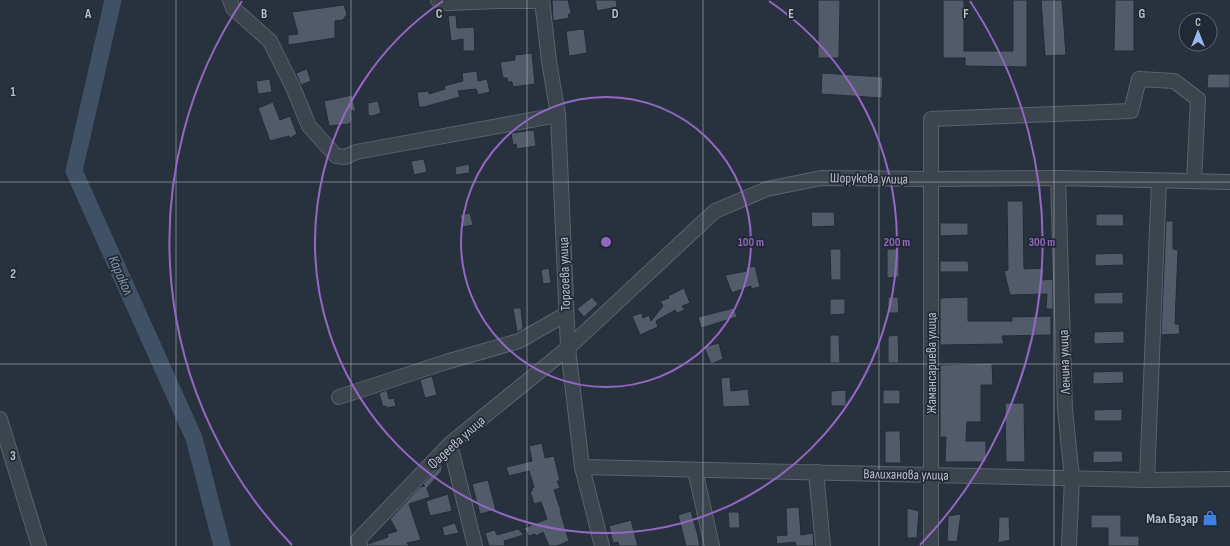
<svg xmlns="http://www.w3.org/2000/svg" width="1230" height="546" font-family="'Sofia Sans Condensed',sans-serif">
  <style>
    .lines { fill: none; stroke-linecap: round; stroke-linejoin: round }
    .river { stroke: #405065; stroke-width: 17 }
    .building { fill: #525b69; stroke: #232b35 }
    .minor-casing { stroke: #5a626c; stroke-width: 16 }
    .minor { stroke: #3c444e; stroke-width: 14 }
    .grid { fill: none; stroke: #b9bfc9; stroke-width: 1; stroke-opacity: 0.55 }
    .ring { fill: none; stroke: #9467c3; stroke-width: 2 }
    .labels { text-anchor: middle; stroke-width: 3.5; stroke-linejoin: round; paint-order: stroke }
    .street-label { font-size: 14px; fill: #b9bfc9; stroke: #212934 }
    .poi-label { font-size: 14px; font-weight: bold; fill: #b9bfc9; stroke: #212934; text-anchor: end }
    .water-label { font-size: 15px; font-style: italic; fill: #8396ad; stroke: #212934 }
    .grid-label { font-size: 13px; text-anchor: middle; font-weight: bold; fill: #b9bfc9; stroke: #212934; stroke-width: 3.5; stroke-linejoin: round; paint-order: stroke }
    .centre { fill: #9467c3; stroke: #212934; stroke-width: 2 }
    .ring-label { font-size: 12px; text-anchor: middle; font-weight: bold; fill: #9467c3; stroke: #212934; stroke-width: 3.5; stroke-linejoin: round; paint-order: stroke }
  </style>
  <rect width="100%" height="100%" fill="#28323e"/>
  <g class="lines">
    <polyline class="river" points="113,0 74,171 194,438 222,546"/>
  </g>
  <g class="building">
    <polygon points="552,0 568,0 571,13 568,15 569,18 553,21"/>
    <polygon points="595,0 616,0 617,7 597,11"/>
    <polygon points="818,0 840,0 839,58 818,58"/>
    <polygon points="943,0 964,0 964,51 1013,51 1013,0 1027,0 1027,67 965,66 965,58 943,58"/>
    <polygon points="1041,0 1062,0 1066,55 1045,56"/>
    <polygon points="1115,0 1134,0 1134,51 1114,51"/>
    <polygon points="344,5 347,14 343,20 335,21 335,38 288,45 288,35 298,34 292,12"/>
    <polygon points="456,15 457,28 474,27 475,51 463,51 463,39 451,41 448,16"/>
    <polygon points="584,29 587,53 569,56 566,31"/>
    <polygon points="532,53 535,84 513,87 512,82 508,82 507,78 503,78 500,62 515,60 515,55"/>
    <polygon points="307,69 311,81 301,85 296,73"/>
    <polygon points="477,71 478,81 487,79 490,92 478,95 476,89 458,91 460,97 424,107 419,107 417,92 429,91 429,94 445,89 444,86 463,81 462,73"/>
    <polygon points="822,73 883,77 882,98 821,94"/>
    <polygon points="1208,74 1230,74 1230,88 1207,88"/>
    <polygon points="270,79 272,92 258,94 256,81"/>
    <polygon points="352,95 356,112 351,110 352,120 349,124 329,126 324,101"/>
    <polygon points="378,101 381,113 372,116 368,115 368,103"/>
    <polygon points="273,102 280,120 290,116 297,134 290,138 289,136 270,141 258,108"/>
    <polygon points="534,130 536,146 517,149 516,144 513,145 511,133"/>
    <polygon points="424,159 427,172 414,175 411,161"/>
    <polygon points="469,164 470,173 456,175 455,167"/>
    <polygon points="1007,201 1023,201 1024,269 1044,268 1043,280 1053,279 1053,309 1046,309 1047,294 1010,295 1004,271 1008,270"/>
    <polygon points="811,212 834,212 835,226 812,227"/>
    <polygon points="470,213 473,225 463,227 460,215"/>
    <polygon points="1096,214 1123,214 1124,226 1096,226"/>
    <polygon points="1166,221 1173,221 1173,249 1178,250 1175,324 1179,324 1180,334 1161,335"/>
    <polygon points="940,223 968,223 968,235 940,236"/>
    <polygon points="830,249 841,249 841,280 831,280"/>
    <polygon points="887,249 899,249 899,277 887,278"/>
    <polygon points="1123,253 1124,265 1095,266 1095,254"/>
    <polygon points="940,261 968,261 969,272 940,272"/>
    <polygon points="755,266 760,287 751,289 751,286 732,293 725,275 747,271 746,268"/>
    <polygon points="549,268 551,283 543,284 541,270"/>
    <polygon points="684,288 690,303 682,306 685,310 677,313 675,310 656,321 658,327 640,335 632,316 642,313 643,318 649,315 651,321 663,306 660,301 669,298 668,296"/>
    <polygon points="1123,292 1123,304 1094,304 1094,293"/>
    <polygon points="592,297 598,304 584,317 577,309"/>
    <polygon points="888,297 898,297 899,313 888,313"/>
    <polygon points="968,297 968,321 1012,321 1012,317 1051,316 1051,335 1002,336 1004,344 940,345 940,298"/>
    <polygon points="830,299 845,299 845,314 830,315"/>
    <polygon points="513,308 521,308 523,329 517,332"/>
    <polygon points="734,308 737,317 701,328 698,317"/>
    <polygon points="1124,331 1124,343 1094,344 1094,332"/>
    <polygon points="830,335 839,335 840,363 830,363"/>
    <polygon points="898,335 899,363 888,363 888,336"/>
    <polygon points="719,343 723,359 711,364 704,347"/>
    <polygon points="992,363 993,385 981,385 981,422 967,422 966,441 986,441 986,462 945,462 946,437 940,437 940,365"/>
    <polygon points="1123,371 1124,383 1093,384 1093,372"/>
    <polygon points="432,376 437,395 425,398 420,380"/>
    <polygon points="730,377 731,391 748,389 750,406 723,407 721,378"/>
    <polygon points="387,390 389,399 394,398 396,406 387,408 386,406 383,407 379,393"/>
    <polygon points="846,390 846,406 831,406 831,391"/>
    <rect x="883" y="390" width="17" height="14"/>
    <polygon points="1005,403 1024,403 1025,462 1006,462"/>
    <polygon points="1122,409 1122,421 1094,421 1094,410"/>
    <polygon points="885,431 900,431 901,463 885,463"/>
    <polygon points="542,443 545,458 554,456 560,481 557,481 560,488 554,490 561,511 560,511 569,541 557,546 549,546 543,532 536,536 535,534 529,536 524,528 547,519 541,502 534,504 530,491 532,491 532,488 534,487 529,471 509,476 506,467 532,461 529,446"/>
    <polygon points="1093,451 1122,451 1123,462 1093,463"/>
    <polygon points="443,464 441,472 427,488 430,497 409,504 421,540 407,543 409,546 368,546 368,544 388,537 387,534 397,531 390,519 420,487 425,486 423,484"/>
    <polygon points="488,480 496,510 480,514 472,484"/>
    <polygon points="448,494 452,511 430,516 426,501"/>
    <polygon points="799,507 801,535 813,533 814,546 796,546 795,542 777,544 776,536 787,535 786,508"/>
    <polygon points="907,508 919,511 917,538 907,538"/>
    <polygon points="691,511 697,532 700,546 686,546 678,515"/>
    <polygon points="728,512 739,512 740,528 729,528"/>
    <polygon points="961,514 957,542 947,541 948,516"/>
    <polygon points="1091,515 1121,515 1121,536 1139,536 1139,546 1108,546 1108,528 1091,528"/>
    <polygon points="999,517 1009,517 1010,540 998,543"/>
    <polygon points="631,520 638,546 619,546 618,542 613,543 609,526"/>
    <polygon points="455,523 459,533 444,536 442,527"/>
    <polygon points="518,529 524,535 504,541 505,546 489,546 485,533 495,530 497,535"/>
  </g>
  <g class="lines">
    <g class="minor-casing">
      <g id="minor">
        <polyline points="230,0 233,8 270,41 292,85 309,126 336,156 345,157 356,152 558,115"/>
        <polyline points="438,0 447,3 499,1 542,1"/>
        <polyline points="542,0 549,61 558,115 568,348 582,467 602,546"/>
        <polyline points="1058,178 1065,409 1072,478 1069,546"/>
        <polyline points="339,397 446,362 519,341 566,314"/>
        <polyline points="0,419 39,546"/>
        <polyline points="450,444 475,546"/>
        <polyline points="582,467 1147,480 1230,479"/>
        <polyline points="695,470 712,546"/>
        <polyline points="816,472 823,546"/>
        <polyline points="1147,480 1159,181"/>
        <polyline points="360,546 358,540 450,444 568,348 715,211 767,189 821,178 930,179 1058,178 1230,182"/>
        <polyline points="931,546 931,119 1131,111 1139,79 1174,81 1198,99 1194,181"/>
      </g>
    </g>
    <use href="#minor" class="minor"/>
  </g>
  <path class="grid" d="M176,0V546M351,0V546M527,0V546M703,0V546M879,0V546M1054,0V546M0,182H1230M0,364H1230"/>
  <g class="ring">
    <circle cx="606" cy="242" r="145"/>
    <path d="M769 1A291 291 0 1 1 443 1"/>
    <path d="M292 545A436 436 0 0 1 242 1M970 1A436 436 0 0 1 920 545"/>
  </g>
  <defs>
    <g id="shop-bare" transform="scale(1.2)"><path d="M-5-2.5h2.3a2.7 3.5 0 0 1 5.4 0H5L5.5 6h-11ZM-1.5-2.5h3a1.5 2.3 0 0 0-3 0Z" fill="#3f7fe0" stroke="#212934" stroke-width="2.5" paint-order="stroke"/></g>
  </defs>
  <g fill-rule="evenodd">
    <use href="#shop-bare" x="1210" y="518"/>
  </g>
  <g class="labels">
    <g class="street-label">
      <text transform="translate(869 178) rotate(1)" y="5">Шорукова улица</text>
      <text transform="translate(564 274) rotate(-92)" y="5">Торгоева улица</text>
      <text transform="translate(1064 362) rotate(-92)" y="5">Ленина улица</text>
      <text transform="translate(931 363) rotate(-90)" y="5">Жамансариева улица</text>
      <text transform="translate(456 442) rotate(-42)" y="5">Фадеева улица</text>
      <text transform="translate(906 474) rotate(1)" y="5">Валиханова улица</text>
    </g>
    <g class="poi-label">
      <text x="1198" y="523">Мал Базар</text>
    </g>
    <g class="water-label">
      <text transform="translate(121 275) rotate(66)" y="5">Каракол</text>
    </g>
  </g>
  <g class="grid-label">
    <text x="88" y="18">A</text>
    <text x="264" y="18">B</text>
    <text x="439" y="18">C</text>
    <text x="615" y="18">D</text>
    <text x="791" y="18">E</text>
    <text x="966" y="18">F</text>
    <text x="1142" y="18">G</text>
    <text x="13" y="96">1</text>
    <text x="13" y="278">2</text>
    <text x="13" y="460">3</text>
  </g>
  <circle cx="606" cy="242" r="6" class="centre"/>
  <g class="ring-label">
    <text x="751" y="246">100 m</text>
    <text x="897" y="246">200 m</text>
    <text x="1042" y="246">300 m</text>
  </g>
  <g transform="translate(1198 32)"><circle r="19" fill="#212934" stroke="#5e6570"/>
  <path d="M0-3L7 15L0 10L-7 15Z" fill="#99baee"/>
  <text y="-6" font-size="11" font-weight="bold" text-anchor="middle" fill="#b9bfc9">С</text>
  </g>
</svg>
